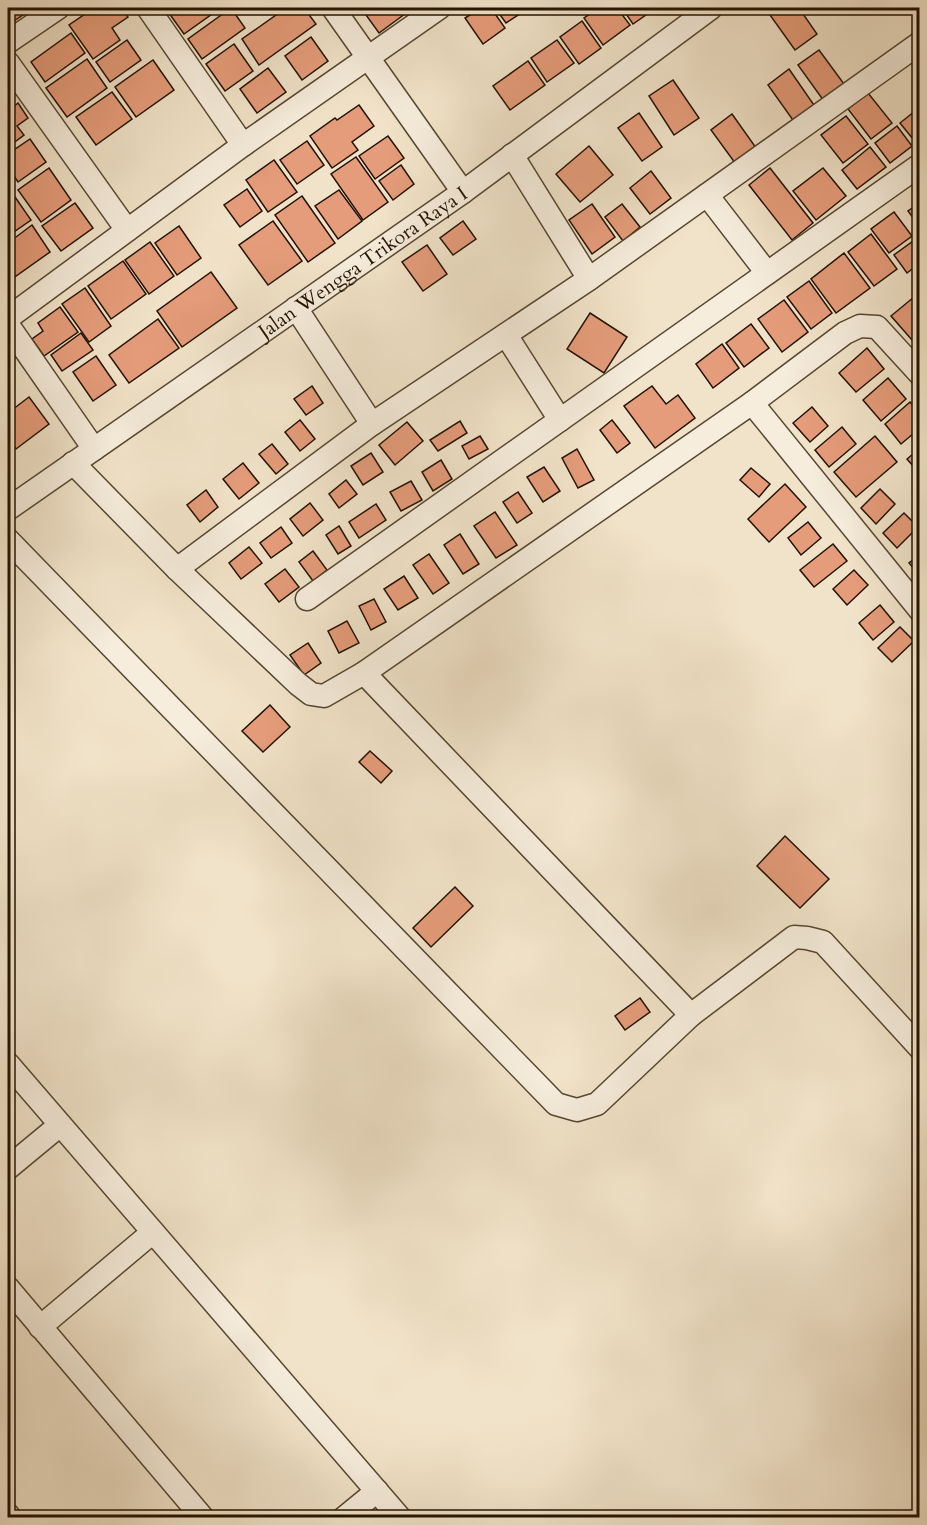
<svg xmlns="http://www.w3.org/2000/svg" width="927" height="1525" font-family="Cardo,serif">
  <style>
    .building { fill: #e59c7a; stroke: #231300; stroke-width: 1.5 }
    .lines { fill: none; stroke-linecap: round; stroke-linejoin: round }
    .street-casing { stroke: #564732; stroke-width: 25 }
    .street { stroke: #f6eddc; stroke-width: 22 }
    .labels { text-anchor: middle; stroke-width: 4.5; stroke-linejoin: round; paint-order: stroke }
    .street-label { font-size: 20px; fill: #231300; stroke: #f6eddc }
  </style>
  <rect width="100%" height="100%" fill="#f1e3c9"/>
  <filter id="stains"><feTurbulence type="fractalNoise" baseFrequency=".00333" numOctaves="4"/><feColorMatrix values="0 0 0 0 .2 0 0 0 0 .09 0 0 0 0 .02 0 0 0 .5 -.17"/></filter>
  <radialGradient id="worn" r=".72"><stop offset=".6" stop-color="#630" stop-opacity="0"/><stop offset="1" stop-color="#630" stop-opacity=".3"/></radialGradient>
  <g class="building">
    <polygon points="8,8 33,8 11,23 8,18"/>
    <polygon points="94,8 121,8 128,17 112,28 120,40 93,59 69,25"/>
    <polygon points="168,8 207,8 212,14 184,34 166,9"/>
    <polygon points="231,8 245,28 202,59 188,39"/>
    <polygon points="257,8 272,8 262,14"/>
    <polygon points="286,8 304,8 316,24 259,65 242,39"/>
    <polygon points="361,8 413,8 379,33"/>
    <polygon points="481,8 491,8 505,28 483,44 465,18"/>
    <polygon points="495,8 529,8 506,23"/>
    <polygon points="599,8 617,8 630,25 603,45 584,18"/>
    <polygon points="622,8 656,8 633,24"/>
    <polygon points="781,8 799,8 817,34 795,50 770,15"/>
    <polygon points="582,21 601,48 579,64 560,37"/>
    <polygon points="71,33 85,53 45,82 31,62"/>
    <polygon points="311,37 328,61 302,80 285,56"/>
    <polygon points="127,40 141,60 110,82 96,62"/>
    <polygon points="557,40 574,63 547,82 531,58"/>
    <polygon points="234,44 253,71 225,91 206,64"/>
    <polygon points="819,50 847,88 826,104 798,65"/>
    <polygon points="87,59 107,88 67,117 46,88"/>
    <polygon points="153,60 174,90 136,117 115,87"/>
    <polygon points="528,61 545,85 510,110 493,86"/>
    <polygon points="268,68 286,92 257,113 240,89"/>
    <polygon points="789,69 816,108 795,123 768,85"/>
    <polygon points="673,80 699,118 674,135 649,96"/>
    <polygon points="112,92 132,119 96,145 76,117"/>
    <polygon points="868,93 892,123 871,139 848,109"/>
    <polygon points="18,103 28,118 17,126 24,135 8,147 8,111"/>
    <polygon points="359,105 374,126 352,142 358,150 332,168 310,136 335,118 337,120"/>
    <polygon points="920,107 920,142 917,144 900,123"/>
    <polygon points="639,113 662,147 642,161 618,128"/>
    <polygon points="732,114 759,152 738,167 711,130"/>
    <polygon points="846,116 868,144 843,163 821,135"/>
    <polygon points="897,126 912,146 890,163 875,143"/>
    <polygon points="388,136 404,158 375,179 359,156"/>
    <polygon points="30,139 46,162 18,182 8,167 8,154"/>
    <polygon points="307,141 324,165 297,184 280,160"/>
    <polygon points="589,146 613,175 580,202 556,174"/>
    <polygon points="870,147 886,167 857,189 842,170"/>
    <polygon points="356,157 388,202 363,220 331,174"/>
    <polygon points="274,160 297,192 268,212 246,180"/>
    <polygon points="401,165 414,184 393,200 379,181"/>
    <polygon points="49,168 71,200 41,222 18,190"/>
    <polygon points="770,168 813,223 792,240 749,185"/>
    <polygon points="823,168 846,196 816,220 793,191"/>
    <polygon points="651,171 671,198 650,214 630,188"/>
    <polygon points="247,189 262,211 240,227 224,205"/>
    <polygon points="339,190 362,221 338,239 315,206"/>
    <polygon points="302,196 335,243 308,262 275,215"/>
    <polygon points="15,197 31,220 8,236 8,202"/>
    <polygon points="75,203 93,228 61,251 42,226"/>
    <polygon points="920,203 920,227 908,211"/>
    <polygon points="592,204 615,237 592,254 569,220"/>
    <polygon points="622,204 640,227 623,241 605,217"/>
    <polygon points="894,212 912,236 889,253 871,229"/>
    <polygon points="273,221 302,261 268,285 239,245"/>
    <polygon points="463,221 476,239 453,255 440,238"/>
    <polygon points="32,225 50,252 9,281 8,278 8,243"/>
    <polygon points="179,226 201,258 177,275 155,243"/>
    <polygon points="871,234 897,269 874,286 848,252"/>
    <polygon points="920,236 920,263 907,273 894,255"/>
    <polygon points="150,242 174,276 149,294 125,260"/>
    <polygon points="427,245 447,274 423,291 402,262"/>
    <polygon points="844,253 870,288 836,313 811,279"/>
    <polygon points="123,261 146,294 111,319 88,286"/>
    <polygon points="211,272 237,308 182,347 157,311"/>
    <polygon points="809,281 832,313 811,329 787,297"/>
    <polygon points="85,288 111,326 89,342 62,304"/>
    <polygon points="920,292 920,333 912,340 891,316"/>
    <polygon points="784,300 808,332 782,352 758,319"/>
    <polygon points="60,307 78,332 44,356 32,339 43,331 38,323"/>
    <polygon points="590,313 627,337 604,373 567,349"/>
    <polygon points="158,319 179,348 129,383 109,355"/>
    <polygon points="751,324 769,348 744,367 726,343"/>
    <polygon points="81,333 93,350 62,371 51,355"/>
    <polygon points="722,344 739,368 713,388 696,364"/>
    <polygon points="867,348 884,369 856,392 839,373"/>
    <polygon points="96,356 116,385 93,401 73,372"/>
    <polygon points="888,378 906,399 881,421 863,400"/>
    <polygon points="312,386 323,403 306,415 294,399"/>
    <polygon points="652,386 666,404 678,395 695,418 655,448 624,406"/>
    <polygon points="29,397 49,424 16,449 8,436 8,413"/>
    <polygon points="910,402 920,413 920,428 901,444 885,424"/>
    <polygon points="812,407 828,426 810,442 793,423"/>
    <polygon points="300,420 315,439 300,451 285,432"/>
    <polygon points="612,420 630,443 617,453 600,430"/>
    <polygon points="460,421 467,433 438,451 430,440"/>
    <polygon points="407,422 423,441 395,465 379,445"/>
    <polygon points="842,427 856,444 829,467 815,450"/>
    <polygon points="480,436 488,449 469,459 462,446"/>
    <polygon points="875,436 897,462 856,497 834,472"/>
    <polygon points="272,444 288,464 276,474 259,454"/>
    <polygon points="8,446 14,455 8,459"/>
    <polygon points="920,448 920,474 907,459"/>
    <polygon points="577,449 594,480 578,488 562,458"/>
    <polygon points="371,453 383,472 363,485 351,466"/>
    <polygon points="441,460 452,479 433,491 422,472"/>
    <polygon points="243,463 259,483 239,499 223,479"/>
    <polygon points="544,467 560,491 543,502 527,477"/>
    <polygon points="751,468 770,484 759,497 740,480"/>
    <polygon points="346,480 357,494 339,508 329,494"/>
    <polygon points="411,481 422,500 401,511 390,492"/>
    <polygon points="785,484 806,507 769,542 748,519"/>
    <polygon points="880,489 895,504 876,524 861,508"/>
    <polygon points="206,490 218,507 200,522 187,505"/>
    <polygon points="518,492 532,513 517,523 503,502"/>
    <polygon points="310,503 323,520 303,536 290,519"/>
    <polygon points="376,504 386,520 359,538 349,522"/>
    <polygon points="495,512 517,545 496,558 474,526"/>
    <polygon points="904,513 918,527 897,548 883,533"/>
    <polygon points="808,522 821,538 801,555 788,538"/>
    <polygon points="339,526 351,546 338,554 326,535"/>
    <polygon points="281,527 292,543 271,558 260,543"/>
    <polygon points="460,534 479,564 463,574 444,545"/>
    <polygon points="833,544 847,561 814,587 800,570"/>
    <polygon points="249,547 262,563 241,579 229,563"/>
    <polygon points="313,551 327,570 313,581 299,562"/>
    <polygon points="429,554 449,583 433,594 413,565"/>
    <polygon points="920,555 920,576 909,563"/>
    <polygon points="285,569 299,587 279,602 265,584"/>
    <polygon points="854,570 868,585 847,605 833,589"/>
    <polygon points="404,576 418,598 398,610 384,589"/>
    <polygon points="374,599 386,622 371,630 359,606"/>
    <polygon points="880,605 894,622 873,640 859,623"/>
    <polygon points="347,621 359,643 339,653 328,631"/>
    <polygon points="900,627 914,641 892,662 878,648"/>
    <polygon points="308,643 321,663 304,675 290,655"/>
    <polygon points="270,705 290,727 263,752 242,731"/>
    <polygon points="370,751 392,771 381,783 359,762"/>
    <polygon points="785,836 829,879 800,908 757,866"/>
    <polygon points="455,887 473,906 431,947 413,928"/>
    <polygon points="640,998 650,1012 625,1030 615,1016"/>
  </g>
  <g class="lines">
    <g class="street-casing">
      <g id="street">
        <polyline points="148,8 243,145"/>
        <polyline points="333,8 463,192"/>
        <polyline points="8,42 58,8"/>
        <polyline points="8,63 127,230"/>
        <polyline points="512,155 589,279"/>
        <polyline points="707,195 767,273"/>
        <polyline points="296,308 372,424"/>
        <polyline points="8,318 243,145 439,8"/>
        <polyline points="8,325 94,449"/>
        <polyline points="506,335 560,420"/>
        <polyline points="752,403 845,333 860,326 877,327 920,374"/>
        <polyline points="73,463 177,569 298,684 311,694 324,696 364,673 752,403 920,610"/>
        <path id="s1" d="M8,509L463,192L711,8"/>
        <polyline points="8,540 556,1104 577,1110 597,1104 691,1015 794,937 807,938 823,942 920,1048"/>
        <polyline points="177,569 372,424 589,279 920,43"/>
        <polyline points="307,599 920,165"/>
        <polyline points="364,673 691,1015"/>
        <polyline points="8,1064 400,1518"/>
        <polyline points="8,1168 60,1125"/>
        <polyline points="8,1288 203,1518"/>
        <polyline points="40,1327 153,1232"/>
        <polyline points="8,1515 10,1518"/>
        <polyline points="344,1518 377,1491"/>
      </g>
    </g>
    <use href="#street" class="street"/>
  </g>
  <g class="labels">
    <g class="street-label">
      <text dy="7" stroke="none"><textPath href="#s1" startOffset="432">Jalan Wengga Trikora Raya I</textPath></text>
    </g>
  </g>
  <rect width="927" height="1525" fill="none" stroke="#f1e3c9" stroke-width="30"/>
  <rect x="9" y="9" width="909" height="1507" fill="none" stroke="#231300" stroke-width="3"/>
  <rect x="15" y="15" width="897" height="1495" fill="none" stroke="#231300" stroke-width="1.5"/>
  <rect width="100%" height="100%" filter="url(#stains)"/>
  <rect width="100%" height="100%" fill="url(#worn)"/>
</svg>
